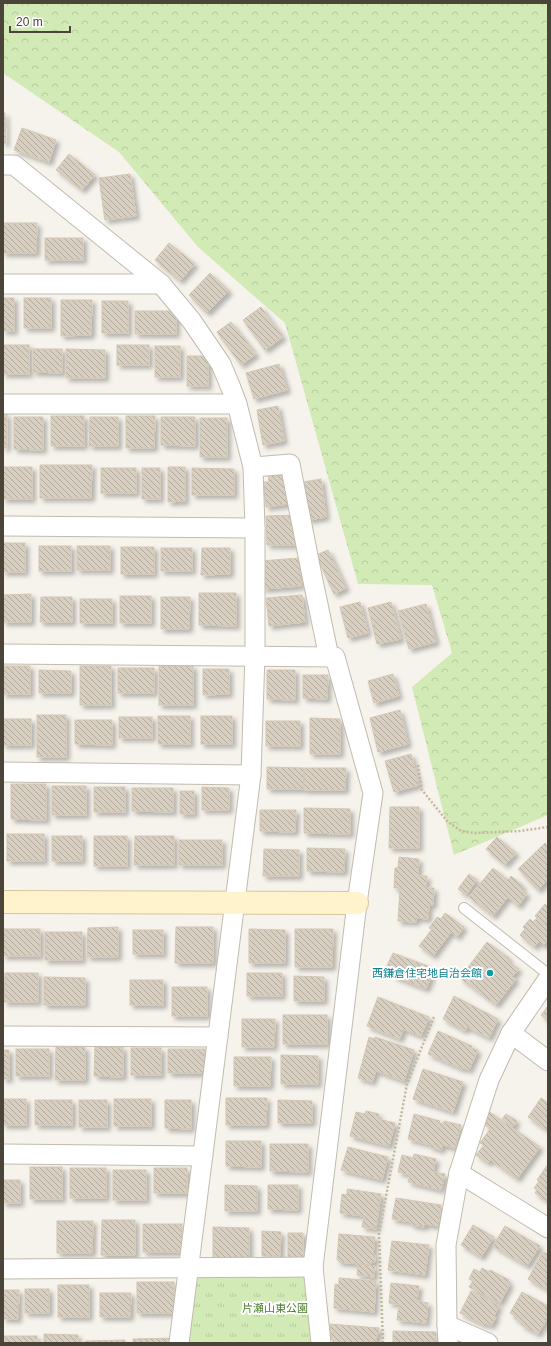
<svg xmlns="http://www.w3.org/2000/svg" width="551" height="1346" font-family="Helvetica,'Noto Sans JP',sans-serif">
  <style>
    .forest { fill: url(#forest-crowns) }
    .park { fill: url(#park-tufts) }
    .building { fill: url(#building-back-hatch); stroke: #d3c7b4; filter: url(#shadow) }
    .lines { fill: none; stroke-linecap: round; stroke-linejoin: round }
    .lane-casing { stroke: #c2bbae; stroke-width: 12 }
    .street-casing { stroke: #c2bbae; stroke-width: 21 }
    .secondary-casing { stroke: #d6c79b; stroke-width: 24 }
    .path { stroke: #c4b79f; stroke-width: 2.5; stroke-dasharray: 2 2; stroke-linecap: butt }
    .lane { stroke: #fff; stroke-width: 10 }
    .street { stroke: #fff; stroke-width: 19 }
    .secondary { stroke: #fff3cd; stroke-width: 22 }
    .culture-dot { fill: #0f9aa8; stroke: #fff; stroke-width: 1.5 }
    .labels { text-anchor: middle; stroke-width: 4; stroke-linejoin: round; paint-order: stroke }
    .culture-label { font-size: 11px; fill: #0d838f; stroke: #fff; text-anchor: end }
    .park-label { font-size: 11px; fill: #4a7f2a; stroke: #fff }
  </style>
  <defs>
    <pattern id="forest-crowns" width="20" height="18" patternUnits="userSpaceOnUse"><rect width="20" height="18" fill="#d2eab5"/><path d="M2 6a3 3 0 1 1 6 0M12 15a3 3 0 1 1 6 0" fill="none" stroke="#b6ca9c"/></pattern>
    <pattern id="park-tufts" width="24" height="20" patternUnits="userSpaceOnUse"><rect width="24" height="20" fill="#d2eab5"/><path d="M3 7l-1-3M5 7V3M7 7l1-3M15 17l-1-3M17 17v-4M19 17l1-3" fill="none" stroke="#b6ca9c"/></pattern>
    <pattern id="building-back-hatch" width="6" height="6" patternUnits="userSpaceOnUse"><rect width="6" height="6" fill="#d8cfc1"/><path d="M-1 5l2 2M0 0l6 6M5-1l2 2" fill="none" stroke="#b1aa9e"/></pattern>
    <filter id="shadow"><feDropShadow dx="3.5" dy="3.5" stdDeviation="2" flood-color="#0004"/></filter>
  </defs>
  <rect width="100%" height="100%" fill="#f6f3ec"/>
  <polygon class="forest" points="3,3 548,3 548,815 454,855 412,687 452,653 432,585 358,584 285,323 198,247 119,152 3,73"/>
  <polygon class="park" points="309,1273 312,1343 183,1343 191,1276"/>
  <g class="building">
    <polygon points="3,113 5,113 6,143 3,143"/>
    <polygon points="22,128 56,140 49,162 14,150"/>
    <polygon points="69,154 95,175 82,190 56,170"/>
    <polygon points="130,174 136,216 105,220 99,178"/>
    <polygon points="3,223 37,223 36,253 3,253"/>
    <rect x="45" y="238" width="38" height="22"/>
    <polygon points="169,243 195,264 180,281 155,260"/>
    <polygon points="210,273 229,291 207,313 189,295"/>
    <rect x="3" y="298" width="11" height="33"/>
    <rect x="24" y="298" width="27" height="30"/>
    <polygon points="61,300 92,300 91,335 61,336"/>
    <rect x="102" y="301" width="26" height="32"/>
    <polygon points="261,307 283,337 265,350 243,320"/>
    <rect x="135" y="311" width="41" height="23"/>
    <polygon points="231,322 256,354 241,365 217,332"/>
    <rect x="3" y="345" width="26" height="29"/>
    <rect x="117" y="345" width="32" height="20"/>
    <rect x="155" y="346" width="25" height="31"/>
    <polygon points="33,349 62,349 62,373 33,372"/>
    <polygon points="66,349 105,350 105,378 66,378"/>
    <rect x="187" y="356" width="21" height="30"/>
    <polygon points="279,364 287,390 254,399 246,373"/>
    <polygon points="278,406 284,441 263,445 257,410"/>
    <rect x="3" y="414" width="4" height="34"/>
    <rect x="51" y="416" width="33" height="30"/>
    <polygon points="126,416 155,416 154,448 126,448"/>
    <polygon points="14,417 43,417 43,450 14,449"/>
    <polygon points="90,417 118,417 118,446 89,446"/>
    <polygon points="161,417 195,417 195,446 161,445"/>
    <rect x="200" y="418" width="27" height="39"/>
    <polygon points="40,465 92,465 91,498 40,498"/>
    <rect x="3" y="467" width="29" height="32"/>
    <polygon points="168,467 185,467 185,501 168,502"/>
    <rect x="101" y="468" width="35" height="25"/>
    <rect x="142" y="468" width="18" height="31"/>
    <polygon points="192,468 234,469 234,495 192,495"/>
    <polygon points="282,470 283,480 287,479 289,504 266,507 263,482 269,482 268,472"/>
    <polygon points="321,479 326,517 308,520 303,482"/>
    <polygon points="296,515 296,545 267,545 266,516"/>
    <rect x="3" y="543" width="22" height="29"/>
    <rect x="39" y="546" width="32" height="25"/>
    <rect x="77" y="546" width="33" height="24"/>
    <rect x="121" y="547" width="33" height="27"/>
    <rect x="161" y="548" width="31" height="23"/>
    <polygon points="202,548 230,548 230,574 201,575"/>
    <polygon points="328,550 346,588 334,594 316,555"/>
    <polygon points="299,558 301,586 263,589 261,561"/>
    <polygon points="199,593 236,593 236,626 199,625"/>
    <polygon points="31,594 31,622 3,622 3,595"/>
    <polygon points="302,595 305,622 269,626 266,598"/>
    <rect x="120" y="596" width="31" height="27"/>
    <polygon points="41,597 72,597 72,622 40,622"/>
    <polygon points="161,597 190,597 189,629 161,629"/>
    <rect x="80" y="599" width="32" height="24"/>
    <polygon points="360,602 368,633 348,638 340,607"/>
    <polygon points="391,602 401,639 377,644 368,608"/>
    <polygon points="426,604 436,642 409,649 398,611"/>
    <rect x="3" y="666" width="27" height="28"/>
    <rect x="80" y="666" width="31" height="39"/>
    <rect x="159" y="666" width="34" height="39"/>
    <rect x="118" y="668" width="36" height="25"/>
    <polygon points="203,669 229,669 229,694 203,695"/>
    <polygon points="39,670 71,671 71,693 39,693"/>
    <polygon points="267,670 295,670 295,700 267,699"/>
    <polygon points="393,674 399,696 374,703 368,681"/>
    <polygon points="303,675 328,675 327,699 303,698"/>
    <polygon points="400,710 408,744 378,752 370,718"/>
    <rect x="37" y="715" width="29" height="42"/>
    <rect x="158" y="716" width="32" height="28"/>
    <rect x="201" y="716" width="31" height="28"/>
    <rect x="119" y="717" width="33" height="21"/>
    <polygon points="310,718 340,719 340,754 310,754"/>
    <rect x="3" y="719" width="28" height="26"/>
    <polygon points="75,720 112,720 112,745 75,744"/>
    <rect x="266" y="721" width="34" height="25"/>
    <polygon points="411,754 419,785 394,792 385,761"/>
    <polygon points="267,767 304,768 304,789 267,789"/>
    <polygon points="304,768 346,768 345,790 304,790"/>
    <polygon points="11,784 46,784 46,820 11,819"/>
    <rect x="52" y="786" width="34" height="29"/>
    <rect x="94" y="787" width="31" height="25"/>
    <polygon points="202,787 229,788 229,810 202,810"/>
    <polygon points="132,788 173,788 173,812 132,811"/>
    <rect x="180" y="791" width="14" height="23"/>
    <polygon points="390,807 419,807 419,848 389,848"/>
    <polygon points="304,808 350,809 350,834 304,833"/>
    <polygon points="260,810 296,810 295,832 260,831"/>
    <rect x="7" y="834" width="37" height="27"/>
    <rect x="52" y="836" width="30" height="25"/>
    <rect x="94" y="836" width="33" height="30"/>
    <polygon points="135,836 174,836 174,865 134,865"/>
    <polygon points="497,837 516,853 505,865 486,849"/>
    <rect x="179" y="840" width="43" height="25"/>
    <polygon points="545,843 548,846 548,880 538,890 518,869"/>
    <polygon points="307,848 345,849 344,872 307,871"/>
    <polygon points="264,849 299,850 299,876 263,876"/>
    <polygon points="399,857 419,859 418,876 427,876 426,888 434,888 433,905 429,905 428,919 416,918 416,922 398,921 400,888 394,888 395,868 398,868"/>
    <polygon points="493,868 508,880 511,876 523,886 521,889 527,894 518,906 508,897 493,916 469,897"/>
    <polygon points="469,874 477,880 466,895 458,889"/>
    <polygon points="545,904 548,907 548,941 543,946 539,942 534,947 520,935 525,929 523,927 530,919 533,922 537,918 535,916"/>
    <polygon points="445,913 464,927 457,937 451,932 433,956 419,946 432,929 429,928 437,917 441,919"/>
    <polygon points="118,927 118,957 87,957 88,928"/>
    <polygon points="176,927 213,927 213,963 175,963"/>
    <rect x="3" y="929" width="37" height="27"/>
    <polygon points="249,929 285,930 285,963 249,963"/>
    <polygon points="295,929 333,929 332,967 295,967"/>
    <rect x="133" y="930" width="30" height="24"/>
    <rect x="45" y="932" width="37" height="28"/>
    <polygon points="487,942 509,958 508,961 519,969 512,977 516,979 496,1005 460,978"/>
    <polygon points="393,953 428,966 427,969 432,971 430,976 431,977 426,989 393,976 395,971 386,968"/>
    <polygon points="5,973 38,973 38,1002 4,1002"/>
    <rect x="247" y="973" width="35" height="23"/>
    <polygon points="294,976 324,977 324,1001 294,1001"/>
    <polygon points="44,977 85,978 85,1005 44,1005"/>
    <rect x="130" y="980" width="33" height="25"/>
    <rect x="172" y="987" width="35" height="29"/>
    <polygon points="454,996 498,1019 489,1038 467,1027 465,1031 443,1019"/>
    <polygon points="378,997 429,1017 421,1036 403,1029 400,1039 367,1026"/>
    <polygon points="548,1006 548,1021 541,1015"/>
    <rect x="283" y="1015" width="44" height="29"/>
    <polygon points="242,1019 275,1019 274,1047 242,1047"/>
    <polygon points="438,1031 472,1046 471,1048 478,1050 469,1070 463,1068 462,1069 428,1054"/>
    <polygon points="369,1037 374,1039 375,1037 414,1050 404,1081 376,1071 372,1082 358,1078"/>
    <polygon points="56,1047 85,1047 85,1080 55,1080"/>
    <polygon points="95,1047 123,1047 123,1077 94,1076"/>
    <rect x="131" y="1048" width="30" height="27"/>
    <rect x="16" y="1049" width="33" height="27"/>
    <polygon points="168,1049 205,1049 204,1073 168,1073"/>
    <rect x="3" y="1050" width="6" height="29"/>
    <polygon points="281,1055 318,1056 318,1084 281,1084"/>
    <polygon points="234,1057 271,1057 270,1086 234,1086"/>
    <polygon points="423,1069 463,1082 453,1112 413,1099"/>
    <polygon points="226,1098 267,1098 266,1125 226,1125"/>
    <polygon points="541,1098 548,1103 548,1126 545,1129 528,1117"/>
    <rect x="3" y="1099" width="23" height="26"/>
    <rect x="114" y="1099" width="37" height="27"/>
    <rect x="35" y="1100" width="37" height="25"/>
    <rect x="79" y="1100" width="28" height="27"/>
    <polygon points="165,1100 191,1100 191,1129 165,1128"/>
    <polygon points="278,1100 312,1101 312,1123 278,1123"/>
    <polygon points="366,1111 379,1114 378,1119 395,1123 389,1146 350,1136 356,1112 365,1114"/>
    <polygon points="488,1111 540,1147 517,1179 491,1160 488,1163 476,1155 484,1145 480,1143 490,1129 485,1125"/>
    <polygon points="414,1114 440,1121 439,1123 444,1124 444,1121 461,1125 455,1148 443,1145 441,1150 430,1147 431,1145 408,1139"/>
    <polygon points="506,1114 517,1121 513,1127 502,1119"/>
    <polygon points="226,1141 261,1141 261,1167 226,1166"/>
    <polygon points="270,1144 308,1144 308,1172 270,1171"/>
    <polygon points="348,1147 388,1157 382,1180 341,1170"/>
    <polygon points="414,1154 436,1159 433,1172 445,1174 441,1190 408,1182 410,1175 398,1172 402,1155 413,1158"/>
    <polygon points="548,1164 548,1202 535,1193 537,1190 534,1188 539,1181 537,1180"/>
    <rect x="30" y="1167" width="32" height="32"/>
    <rect x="70" y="1168" width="36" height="30"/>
    <rect x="154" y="1168" width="33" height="25"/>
    <rect x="113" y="1170" width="33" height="30"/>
    <rect x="3" y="1180" width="17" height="23"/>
    <polygon points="225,1185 257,1186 257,1211 225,1211"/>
    <polygon points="268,1185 298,1185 298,1210 268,1209"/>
    <polygon points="347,1189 381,1194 376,1229 362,1227 364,1216 340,1213 342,1194 347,1195"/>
    <polygon points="396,1198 441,1205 438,1226 425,1224 424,1227 411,1225 411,1222 392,1219"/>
    <polygon points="102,1220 135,1220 135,1255 101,1255"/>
    <polygon points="57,1221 93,1221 92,1253 57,1253"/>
    <rect x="143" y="1224" width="39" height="28"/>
    <polygon points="473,1225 494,1237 481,1257 461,1245"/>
    <polygon points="505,1226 540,1246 527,1266 493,1246"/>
    <polygon points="213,1227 249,1228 249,1260 213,1260"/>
    <polygon points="262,1231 281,1232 280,1256 262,1256"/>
    <polygon points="288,1233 303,1233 303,1260 288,1259"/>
    <polygon points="339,1234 375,1237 373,1255 375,1255 375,1262 370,1263 370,1265 339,1262 339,1260 337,1260"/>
    <polygon points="392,1241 429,1245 425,1275 388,1270"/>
    <polygon points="543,1252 548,1254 548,1290 528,1279"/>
    <polygon points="358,1264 375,1266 374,1277 357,1275"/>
    <polygon points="482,1268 489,1272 490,1270 509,1280 507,1283 510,1284 500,1303 469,1287 473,1281 469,1279 474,1269 480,1272"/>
    <polygon points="339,1278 376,1281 374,1312 334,1308 335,1284 339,1285"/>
    <rect x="137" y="1282" width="37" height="31"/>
    <polygon points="391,1283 419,1286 417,1301 428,1303 426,1323 397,1320 399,1304 389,1303"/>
    <rect x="58" y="1285" width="31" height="32"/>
    <rect x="25" y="1289" width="24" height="24"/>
    <polygon points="3,1290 19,1290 18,1319 3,1319"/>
    <polygon points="471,1291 499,1306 494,1316 496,1317 491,1326 485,1323 484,1325 460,1313"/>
    <polygon points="522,1292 548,1306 548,1317 538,1334 521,1325 523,1323 514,1318 515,1316 510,1313"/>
    <polygon points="100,1293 131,1293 130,1317 100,1317"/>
    <polygon points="330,1324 379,1328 379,1334 377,1334 376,1343 333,1343 333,1340 331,1339"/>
    <polygon points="393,1331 436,1332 436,1342 393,1343"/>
    <polygon points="44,1334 78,1335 78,1343 44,1343"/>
    <rect x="3" y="1336" width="34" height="7"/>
    <polygon points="176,1338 176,1343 133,1343 133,1339"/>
    <polygon points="125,1340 125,1343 85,1343 85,1341"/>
  </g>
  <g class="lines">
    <g class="lane-casing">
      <polyline id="lane" points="464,908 548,974"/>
    </g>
    <g class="street-casing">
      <g id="street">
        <polyline points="3,165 14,165 161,284 191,320 221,364 231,388 237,404 253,467 255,528 255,655 251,775 179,1343"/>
        <polyline points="3,284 161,284"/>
        <polyline points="3,404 237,404"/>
        <polyline points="253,467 290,464 312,576 329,657"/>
        <polyline points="3,526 255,528"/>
        <polyline points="3,654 335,657 373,793 357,903 313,1267 321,1343"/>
        <polyline points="3,772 251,775"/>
        <polyline points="511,1033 548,1061"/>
        <polyline points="3,1036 218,1037"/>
        <polyline points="3,1154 203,1156"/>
        <polyline points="459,1173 548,1228"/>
        <polyline points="3,1269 313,1267"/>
        <polyline points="447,1325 488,1343"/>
        <polyline points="448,1343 447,1325 446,1245 459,1173 489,1080 511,1033 548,979"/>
      </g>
    </g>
    <g class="secondary-casing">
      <polyline id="secondary" points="3,902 357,903"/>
    </g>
    <g class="path">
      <polyline points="418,765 422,790 447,821 461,831 475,833 520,831 548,827"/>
      <polyline points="383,1343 379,1234 407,1084 434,1017"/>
    </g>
    <use href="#lane" class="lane"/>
    <use href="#street" class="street"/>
    <use href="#secondary" class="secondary"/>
  </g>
  <circle class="culture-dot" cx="490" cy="973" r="4"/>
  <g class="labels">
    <g class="culture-label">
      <text x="482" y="977">西鎌倉住宅地自治会館</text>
    </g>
    <g class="park-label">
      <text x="275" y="1312">片瀬山東公園</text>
    </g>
  </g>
  <rect width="551" height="1346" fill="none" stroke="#4b4439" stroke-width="8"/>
  <path d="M10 26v6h60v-6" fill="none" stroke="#4b4439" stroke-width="2"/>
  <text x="16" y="26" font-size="12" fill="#4b4439" stroke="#ffffff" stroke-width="3" paint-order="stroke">20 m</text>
</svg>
